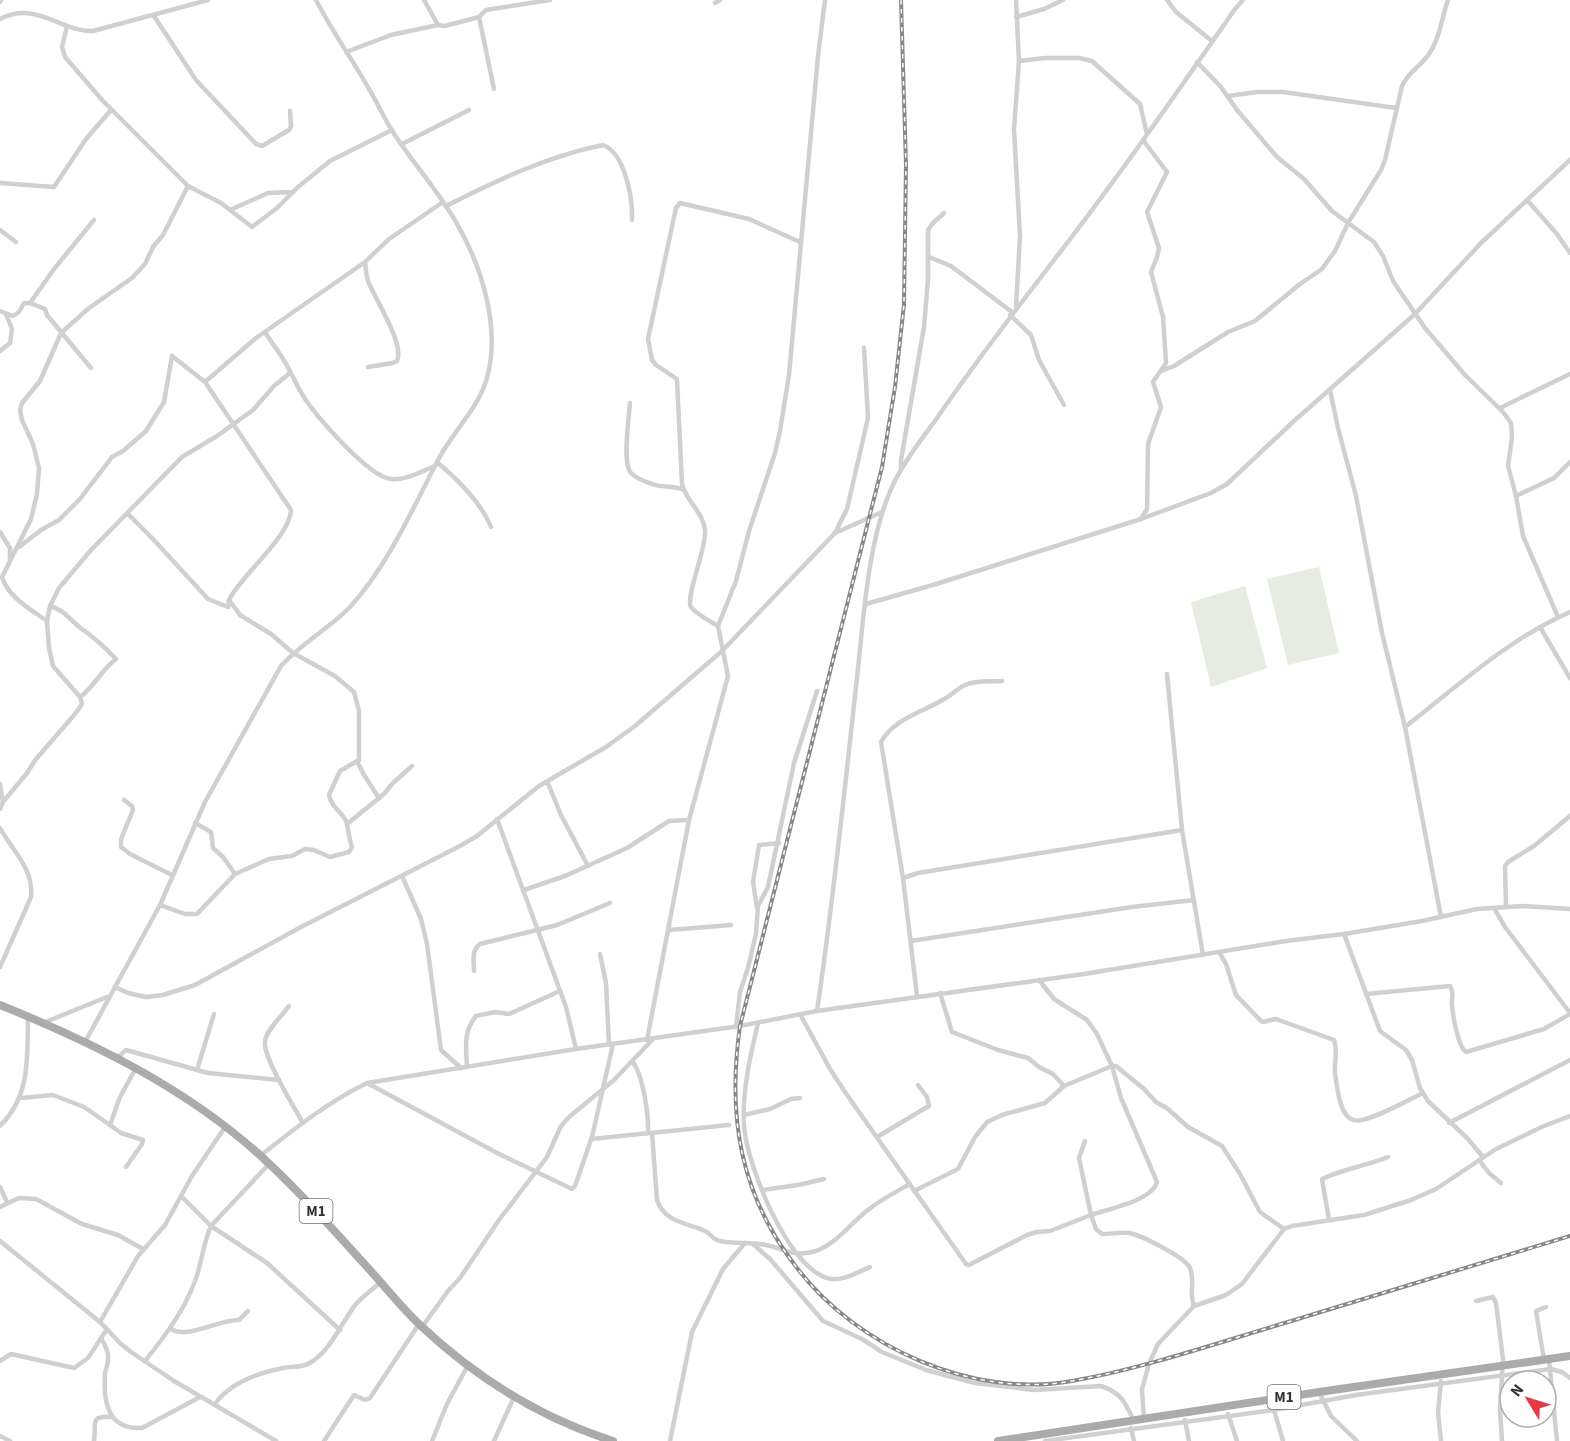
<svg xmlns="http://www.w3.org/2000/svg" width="1570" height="1441" font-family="'Source Sans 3',sans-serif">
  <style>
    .green { fill: #e6ecdf }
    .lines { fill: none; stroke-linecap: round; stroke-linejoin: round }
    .street { stroke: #d0d0d0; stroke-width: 4.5 }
    .primary { stroke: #ababab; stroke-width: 8 }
    .rail-casing { stroke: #888; stroke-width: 4 }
    .rail { stroke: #fff; stroke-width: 1.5; stroke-dasharray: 4.5; stroke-linecap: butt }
    .labels { text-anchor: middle; stroke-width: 6; stroke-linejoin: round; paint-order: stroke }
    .shield { fill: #fff; stroke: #707070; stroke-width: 1.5 }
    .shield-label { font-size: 15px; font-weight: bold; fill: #333 }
  </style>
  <rect width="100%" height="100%" fill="#fff"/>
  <g class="green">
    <polygon points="1319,567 1339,653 1288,665 1267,579"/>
    <polygon points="1245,586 1267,668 1211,687 1191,602"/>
  </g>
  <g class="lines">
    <g class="street">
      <polyline points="424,0 438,25"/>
      <polyline points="1016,0 1019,61 1014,129 1020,236 1016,307"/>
      <polyline points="1167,0 1176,12 1212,41"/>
      <polyline points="0,2 1,0"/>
      <polyline points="715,3 720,0"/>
      <polyline points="154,16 196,80 256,144 262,146 289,130 291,126 290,111"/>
      <polyline points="479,17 486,10 550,0"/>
      <polyline points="1016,17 1044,9 1063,0"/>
      <path d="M0,19C37,0 60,32 93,31L208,0"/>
      <polyline points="67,26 62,47 65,57 103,101 188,186 221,203 252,227 277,208 298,187 330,161 392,130"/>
      <polyline points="346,52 391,35 438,25 445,26 479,17 494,89"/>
      <polyline points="1019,61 1045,58 1079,58 1092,61 1140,104 1147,134"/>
      <polyline points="1197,62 1221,87 1237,110 1277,157 1304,179 1332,211 1374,242 1383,256 1393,281 1425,328 1465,375 1503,412 1511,423 1512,437 1508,466 1516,496 1523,536 1558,617"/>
      <polyline points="1228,96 1257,92 1283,92 1396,108"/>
      <polyline points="402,144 469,110"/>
      <polyline points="0,183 54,187 86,139 111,110"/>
      <polyline points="1527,200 1557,234 1570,253"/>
      <path d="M446,206C495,181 548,156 603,145C625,153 633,199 632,220"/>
      <polyline points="230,210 268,193 293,192"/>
      <polyline points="0,230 16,242"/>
      <polyline points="929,257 951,266 1012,312"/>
      <path d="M365,262C366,269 366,275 368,281C375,299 405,344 397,361L393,363L368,367"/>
      <polyline points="30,303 45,309 47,315 91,368"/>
      <polyline points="0,311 13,316 19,312 24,303 30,303 54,269 94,220"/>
      <polyline points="1010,315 1031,335 1039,360 1064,405"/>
      <path d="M265,332C271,342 279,352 285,362C292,374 297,387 305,399C318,418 369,477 391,479C405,481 422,471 435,466"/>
      <polyline points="0,351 10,343 12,329 6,314"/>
      <path d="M172,356L205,382L291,510C290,537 241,575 229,600"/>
      <path d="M1161,371L1174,366L1228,332L1255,321L1300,284L1322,269L1335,251L1348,223L1381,170L1385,160L1402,86C1408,72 1421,66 1429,54C1440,38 1442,17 1448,0"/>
      <polyline points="205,382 256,338 365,262 389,239 443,202"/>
      <polyline points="1330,390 1338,428 1356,496 1382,633 1405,727 1441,917"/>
      <path d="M630,403C629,417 622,464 631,473C636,478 646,482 652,484C663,488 673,485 684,490"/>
      <polyline points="1500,408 1570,374"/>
      <path d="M437,462C457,479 481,502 491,527"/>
      <polyline points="901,470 901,460 924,327 928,279 928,230 933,223 944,213"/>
      <polyline points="1516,496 1554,478 1570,462"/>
      <path d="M128,514L152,538L208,599L228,607L229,600L240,615L271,634L293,653L335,676L354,692L359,711V760L340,771L329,795C331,807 341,811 346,821C348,826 349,839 352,847L349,852L330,857L314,850L305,849L292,856L269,859L235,874L197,914H185L160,905"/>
      <polyline points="1141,519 1147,509 1148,444 1161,407 1153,382 1166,363 1163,317 1151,272 1157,257 1159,248 1147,212 1167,172 1143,140"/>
      <polyline points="0,532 10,548 10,559"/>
      <polyline points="835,533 882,512"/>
      <polyline points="19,547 41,530 59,520 80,499 112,457 123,451 146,431 164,402 172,356"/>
      <polyline points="866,604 933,585 1141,519 1211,493 1227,484 1294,421 1415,314 1481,243 1570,160"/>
      <path d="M50,606C62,609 69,618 78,626C92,636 104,646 116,659C101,670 95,686 80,697"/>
      <path d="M47,621C30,609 8,597 2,577L31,519L37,494L39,468L33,444L22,420L20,410L22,403L40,381L61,333L89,308L132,278L145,264L153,247L163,235L188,186"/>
      <path d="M718,626C710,621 697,615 691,607C685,597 707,548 705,530C703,512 686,501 682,484L677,379L656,365L652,360L648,339L676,208L680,203L749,219L800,242"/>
      <polyline points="1540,627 1570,678"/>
      <polyline points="1167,674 1182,830 1203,955"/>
      <path d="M1405,727C1459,685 1507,640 1570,612"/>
      <polyline points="357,761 364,775 379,798"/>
      <polyline points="547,781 561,815 588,866"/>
      <polyline points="0,784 3,802"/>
      <polyline points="124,800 132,806 133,810 121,839 121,847 130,854 172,875"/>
      <polyline points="0,809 3,802 27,773 36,759 75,714 82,704 80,697 53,666 49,648 47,621 50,606 59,588 91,550 182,457 217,436 253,410 274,386 290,373"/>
      <polyline points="497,819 566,1007 576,1049"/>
      <polyline points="195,823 211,832 213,848 223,857 235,874"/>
      <polyline points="347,824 384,794 393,783 412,766"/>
      <path d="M0,828C12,850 34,869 31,897L0,967"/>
      <polyline points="402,876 421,919 427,944 441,1050 461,1068"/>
      <polyline points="903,878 918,873 1182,830"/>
      <polyline points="524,890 565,876 627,848 669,821 689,820"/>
      <polyline points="1506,907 1505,866 1508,862 1534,846 1570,816"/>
      <polyline points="757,908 753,882 759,845 779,843"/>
      <polyline points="1494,908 1505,927 1570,1013"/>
      <polyline points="669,930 731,925"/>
      <polyline points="1344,934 1380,1031 1406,1050 1412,1060 1420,1088 1428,1101 1468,1139 1483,1157"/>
      <polyline points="911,941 1132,907 1194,900"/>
      <path d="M1219,952L1226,964L1236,995L1261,1021L1263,1022L1276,1019L1334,1040C1338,1050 1334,1063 1335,1073C1337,1086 1339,1115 1353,1120C1365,1125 1410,1099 1423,1093"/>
      <polyline points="600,954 606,983 609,1045"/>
      <path d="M474,971C474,961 471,951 480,944L557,925L610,903"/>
      <path d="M1039,980L1054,999L1087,1020L1097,1034L1112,1066L1121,1098L1157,1182C1152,1201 1108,1209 1091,1215L1079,1158L1085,1141"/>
      <polyline points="115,987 128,993 146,997 163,995 195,985 301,927 460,846 477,836 539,786 606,747 635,726 722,651 835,533 847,509 868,418 864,348"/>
      <polyline points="940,993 952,1032 998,1050 1028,1058 1039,1067 1053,1074 1064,1086"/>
      <path d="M1366,994L1450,986C1455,993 1451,997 1452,1005C1453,1016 1458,1047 1466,1052L1544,1029L1570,1014"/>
      <path d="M917,996L903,878L881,742C894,718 924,712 946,698C953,694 958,688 965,685C976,680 991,682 1002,681"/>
      <path d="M289,1006C282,1016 267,1029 265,1041C262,1056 294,1107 303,1123"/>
      <path d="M817,1011C833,904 844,795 856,687C863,628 866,555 887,499C898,469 918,444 937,418C974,364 1014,312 1054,260C1117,179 1176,94 1235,9L1243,0"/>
      <path d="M800,1014L830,1069L847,1095L966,1264L969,1265L1027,1235L1037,1232L1050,1231L1091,1215L1096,1229L1102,1234C1111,1234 1120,1232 1130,1233C1142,1236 1185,1257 1190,1268C1195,1280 1189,1294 1194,1306"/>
      <polyline points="43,1023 107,997"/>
      <path d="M758,1023C750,1057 742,1091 744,1126C747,1165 787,1266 827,1278C840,1283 858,1272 870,1267"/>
      <polyline points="736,1027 740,992 748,968 756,934 758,906 768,887 794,763 817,691"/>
      <polyline points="647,1040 689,820 728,676 718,626 736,581 749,531 775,453 780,431 789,375 818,56 825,0"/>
      <path d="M85,1042L160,905L205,802L281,666C301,643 329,629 350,607C388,565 412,510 438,460C453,431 481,406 488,374C500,324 481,265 456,222C437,189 411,161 391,129C383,116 377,102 369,89C352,59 332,31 316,0"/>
      <polyline points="117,1058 126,1050 208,1073 279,1080"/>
      <path d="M632,1061C643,1074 649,1116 648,1133"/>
      <path d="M467,1067C466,1047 463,1032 476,1016L495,1012L509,1014L560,991"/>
      <polyline points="197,1070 214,1014"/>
      <polyline points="367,1083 499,1154 572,1189 575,1186 592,1137 613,1044"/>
      <polyline points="21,1098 53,1095 84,1107 110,1125"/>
      <polyline points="744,1115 770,1109 791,1099 800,1098"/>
      <polyline points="1449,1123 1570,1060"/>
      <path d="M0,1126C31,1096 27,1057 28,1017"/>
      <path d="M652,1133L657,1200C664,1222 687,1223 705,1231C711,1234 713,1240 720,1241C735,1244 751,1242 766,1245C786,1249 793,1258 816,1251C835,1244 848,1227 863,1214C876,1202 894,1193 910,1184"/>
      <polyline points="877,1137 929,1106 927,1097 918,1085"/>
      <polyline points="591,1139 729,1125"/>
      <path d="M260,1156C294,1129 328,1102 367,1083L576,1049L740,1026L817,1011L1084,974L1286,941L1344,934L1422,921L1477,909L1523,906L1570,909"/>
      <polyline points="1479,1160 1489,1173 1501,1183"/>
      <polyline points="126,1167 142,1144 143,1140 121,1133 110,1125 111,1122 120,1097 136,1068"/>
      <polyline points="0,1187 7,1202"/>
      <polyline points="762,1190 798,1185 824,1179"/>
      <polyline points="914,1191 958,1169 975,1137 987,1122 1002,1115 1045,1103 1064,1086 1112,1066 1116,1066 1144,1089 1156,1102 1168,1109 1188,1127 1222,1146 1240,1174 1260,1212 1284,1229"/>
      <polyline points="181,1196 211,1226 267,1263 340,1330"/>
      <polyline points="0,1207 19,1198 36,1199 82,1224 118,1235 143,1249"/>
      <path d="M1329,1220L1322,1179C1343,1169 1366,1166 1388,1157"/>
      <polyline points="0,1241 100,1322 121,1344 131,1352 174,1381 276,1441"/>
      <path d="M753,1244L770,1259L823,1321L862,1339L882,1352L926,1370L975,1383L1034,1390L1101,1386C1121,1392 1126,1404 1134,1421"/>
      <polyline points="1476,1301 1493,1297 1496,1303 1503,1359 1500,1410 1502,1441"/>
      <polyline points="100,1322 138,1256 165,1225 192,1176 225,1127"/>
      <polyline points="422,1327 448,1291 460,1278 499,1220 547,1157 561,1126 569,1117 614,1080 653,1039"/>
      <path d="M170,1328C185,1341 219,1319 239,1320L248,1311"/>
      <path d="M101,1338C104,1344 108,1349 108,1356C109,1362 106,1368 105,1374C103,1402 108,1430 142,1428L200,1397"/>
      <polyline points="1544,1360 1536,1311 1546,1307"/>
      <polyline points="1549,1360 1557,1441"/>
      <polyline points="0,1361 11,1354 74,1368 88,1358 107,1329"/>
      <path d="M145,1361C165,1336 184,1311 195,1281C202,1263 203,1243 211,1226L269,1164"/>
      <polyline points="1319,1392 1331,1416 1357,1441"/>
      <path d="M215,1404C230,1383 258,1373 283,1368C292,1366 302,1368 310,1363C332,1349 341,1323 356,1304C363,1296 373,1289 381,1282"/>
      <polyline points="1274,1410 1283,1441"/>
      <polyline points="1228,1414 1237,1441"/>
      <polyline points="1144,1419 1142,1389 1149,1364 1158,1344 1194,1306 1226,1295 1242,1284 1284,1229 1292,1226 1364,1215 1411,1200 1436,1189 1496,1149 1544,1126 1570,1116"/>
      <polyline points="1185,1420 1189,1441"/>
      <polyline points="1131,1428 1134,1441"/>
      <polyline points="0,1436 10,1441"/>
      <path d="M94,1441C97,1425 88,1415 112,1417"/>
      <polyline points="324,1441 354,1395 365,1400 370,1398 419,1324"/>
      <polyline points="432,1441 447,1404 468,1365"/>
      <polyline points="494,1441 514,1397"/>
      <polyline points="670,1441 692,1332 723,1269 745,1243"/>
      <polyline points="1045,1441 1274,1410 1356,1395 1551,1369 1562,1372 1570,1378"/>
      <polyline points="1441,1441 1438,1413 1441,1381"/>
    </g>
    <g class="primary">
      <path d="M0,1005C94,1043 186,1088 262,1157C303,1195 340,1237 377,1278C391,1294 405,1311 420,1325C475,1377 541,1418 613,1441"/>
      <polyline points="998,1441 1319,1392 1570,1356"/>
    </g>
    <g class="rail-casing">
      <path id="rail" d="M901,0L906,165L904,304L895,387L882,467L740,1026C727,1117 740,1195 797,1268C857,1347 973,1399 1072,1381C1145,1368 1217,1343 1288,1322C1382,1293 1476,1265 1570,1236"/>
    </g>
    <use href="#rail" class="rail"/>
  </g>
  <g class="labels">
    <g class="shield">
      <rect x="299.5" y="1199" width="33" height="24" rx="4.5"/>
      <rect x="1267.5" y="1385" width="33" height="24" rx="4.5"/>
    </g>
    <g class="shield-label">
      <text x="316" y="1216">M1</text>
      <text x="1284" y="1402">M1</text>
    </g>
  </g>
  <g transform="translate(1528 1399) rotate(308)"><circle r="28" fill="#ffffff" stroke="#adadad" stroke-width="1.5"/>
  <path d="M0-4.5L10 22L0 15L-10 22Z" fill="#e63946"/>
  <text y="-9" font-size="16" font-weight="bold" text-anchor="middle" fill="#333333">N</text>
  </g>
</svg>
